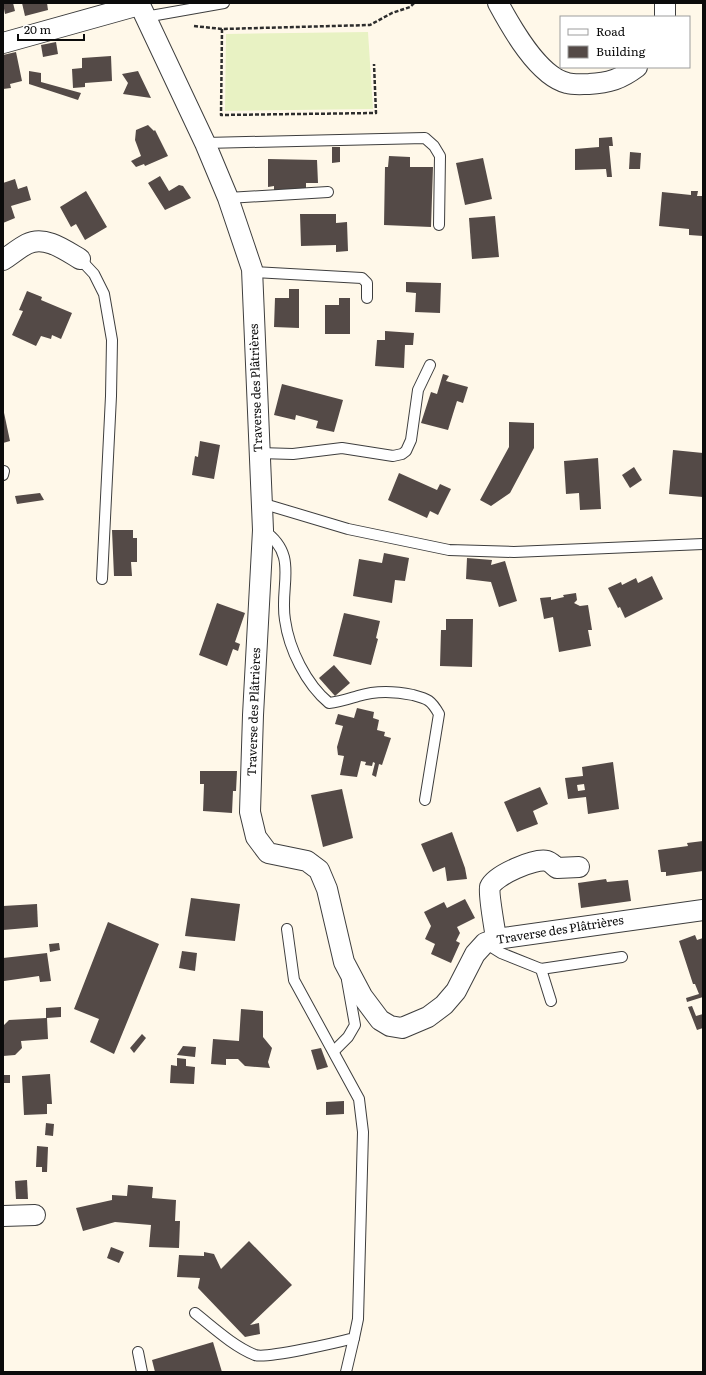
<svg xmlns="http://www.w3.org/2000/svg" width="706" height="1375" font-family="Literata,serif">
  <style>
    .pitch { fill: #e8f2c3 }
    .building { fill: #544a47; fill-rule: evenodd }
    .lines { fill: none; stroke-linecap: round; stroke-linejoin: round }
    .service-casing { stroke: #3e3e3e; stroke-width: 12 }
    .minor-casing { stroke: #3e3e3e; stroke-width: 22 }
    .path { stroke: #2d2d2d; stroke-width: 2.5; stroke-dasharray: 4 2; stroke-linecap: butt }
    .service { stroke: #fff; stroke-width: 10 }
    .minor { stroke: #fff; stroke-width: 20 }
    .labels { text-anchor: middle; stroke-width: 4; stroke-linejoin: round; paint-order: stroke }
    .street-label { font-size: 12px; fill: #0b0b0b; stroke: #fff }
  </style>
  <rect width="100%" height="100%" fill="#fff8e9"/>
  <polygon class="pitch" points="368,32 373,109 225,111 226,34"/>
  <g class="building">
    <polygon points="3,3 13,3 15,11 5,14"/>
    <polygon points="22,3 47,3 48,10 25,16"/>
    <polygon points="56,42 58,54 43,57 41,45"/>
    <polygon points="16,52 22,81 10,84 11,88 3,89 3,55"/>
    <polygon points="111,56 112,81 85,83 85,87 73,88 72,69 82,68 82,58"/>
    <polygon points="29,71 41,73 41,82 81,93 78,100 29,84"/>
    <polygon points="138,71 151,98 123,94 128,83 122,74"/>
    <polygon points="148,125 154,131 155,130 168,156 145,166 144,164 136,167 131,161 141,156 135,140 136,130"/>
    <polygon points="612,137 613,146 609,146 612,177 607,177 606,169 575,170 575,149 599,147 599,138"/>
    <polygon points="332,147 340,147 340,162 332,163"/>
    <polygon points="630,152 641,153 640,169 629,169"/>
    <polygon points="389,156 410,157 410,167 433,167 431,227 384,225 385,167 388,167"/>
    <polygon points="483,158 492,199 465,205 456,163"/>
    <polygon points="268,159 317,160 318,183 306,183 306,191 274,191 274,186 268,187"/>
    <polygon points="160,176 169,191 179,185 183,186 191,198 165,210 148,183"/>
    <polygon points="15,179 18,189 27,186 31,200 11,206 15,218 3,223 3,183"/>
    <polygon points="86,191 107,227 85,240 76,224 71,227 60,207"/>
    <polygon points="691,191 698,191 697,196 703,196 703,236 689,235 689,229 659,226 662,192 691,195"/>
    <polygon points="300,214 336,214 336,223 347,222 348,251 336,252 336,245 301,246"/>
    <polygon points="495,216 499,257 472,259 469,218"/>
    <polygon points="406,282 441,283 440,313 415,312 416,293 406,292"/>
    <polygon points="289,289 299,289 299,328 274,327 275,298 289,298"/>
    <polygon points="27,291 42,297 41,300 72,313 61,339 52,335 51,339 41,336 36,346 12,335 23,311 19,310"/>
    <polygon points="339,298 350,298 350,334 325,334 325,305 339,305"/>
    <polygon points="385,331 414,333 413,345 405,345 404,368 375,366 377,340 385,340"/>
    <polygon points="443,374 449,376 446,381 468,387 463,403 457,401 448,430 421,423 431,392 437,394"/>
    <polygon points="282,384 343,400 334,432 316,428 318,421 296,415 295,420 274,415"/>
    <polygon points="3,408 10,441 3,443"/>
    <polygon points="509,422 534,423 534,448 510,493 491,506 480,500 509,447"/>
    <polygon points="200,441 220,445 214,479 192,475 195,456 198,457"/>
    <polygon points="673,450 703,453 703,497 669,494"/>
    <polygon points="598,458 601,509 580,510 579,493 566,494 564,461"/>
    <polygon points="634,467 642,480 630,488 622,475"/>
    <polygon points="399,473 437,490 440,484 451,489 438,515 430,511 427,518 388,500"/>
    <polygon points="40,493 44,500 17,504 15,496"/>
    <polygon points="112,530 133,530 133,538 137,538 137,562 131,562 132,576 114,576"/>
    <polygon points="384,553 409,558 405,581 395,580 392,603 353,596 359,559 382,563"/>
    <polygon points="467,558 492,560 491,565 505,561 517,601 499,607 491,582 466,579"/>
    <polygon points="652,576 663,599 625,618 620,607 618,608 608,588 621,582 622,585 636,578 638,583"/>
    <polygon points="576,593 577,600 574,603 580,606 588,605 592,630 588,630 591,646 559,652 553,617 544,619 540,598 551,597 551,600 564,597 563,595"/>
    <polygon points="217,603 245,613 235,642 240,644 238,651 233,649 227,666 199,655"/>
    <polygon points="344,613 380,621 376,638 378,639 371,665 333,656"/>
    <polygon points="446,619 473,619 472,667 440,666 441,630 446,630"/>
    <polygon points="334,665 350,683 335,696 319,678"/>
    <polygon points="357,708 374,712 373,718 379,720 377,730 385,732 384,736 391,738 382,765 379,764 376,777 372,775 375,763 373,762 372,766 365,765 366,762 361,761 357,777 340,775 344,756 338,755 337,747 343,726 335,724 338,714 354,718"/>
    <path d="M613,762L619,809L588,814L586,797L568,799L565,778L583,776L582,767ZM584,784L585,790L578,791L577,785Z"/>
    <polygon points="200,771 237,771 236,791 233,791 232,813 203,811 204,784 200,784"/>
    <polygon points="540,787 548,804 533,811 538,824 517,832 504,802"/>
    <polygon points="342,789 353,838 323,847 311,795"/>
    <polygon points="452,832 465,868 467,879 447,881 445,867 433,872 421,844"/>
    <polygon points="703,841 703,871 666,876 666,872 661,872 658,850 688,846 687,843"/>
    <polygon points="606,879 607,882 628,880 631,901 581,908 578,883"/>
    <polygon points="191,898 240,904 235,941 185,936"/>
    <polygon points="465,899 475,918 457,927 460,933 456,941 460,943 451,963 431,954 435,944 425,939 431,926 424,912 444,902 447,908"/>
    <polygon points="37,904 38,927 3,930 3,906"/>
    <polygon points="108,922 159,944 114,1054 90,1042 99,1019 74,1009"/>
    <polygon points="695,935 697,940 703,938 703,997 687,1002 686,998 699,994 695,984 693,984 679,941"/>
    <polygon points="59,943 60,950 50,952 49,944"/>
    <polygon points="182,951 197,953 195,971 179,968"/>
    <polygon points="47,953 51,981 40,982 39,976 4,981 3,958"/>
    <polygon points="692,1006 696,1016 703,1014 703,1028 697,1030 688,1007"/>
    <polygon points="61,1007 61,1017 47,1018 48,1039 21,1041 22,1048 15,1055 3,1056 3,1026 9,1020 46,1018 46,1008"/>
    <polygon points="241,1009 263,1011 263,1037 272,1048 268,1062 270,1068 245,1066 238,1059 226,1059 226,1065 211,1064 213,1039 239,1041"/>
    <polygon points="142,1034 146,1038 134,1053 130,1048"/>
    <polygon points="183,1046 196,1047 195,1057 177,1055"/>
    <polygon points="321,1048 328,1067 317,1070 311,1050"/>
    <polygon points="177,1058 186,1059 186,1066 195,1067 194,1084 170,1083 171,1065 177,1066"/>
    <polygon points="50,1074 52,1104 47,1104 47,1114 24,1115 22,1076"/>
    <rect x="3" y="1075" width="7" height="8"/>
    <polygon points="344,1101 344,1114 326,1115 326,1102"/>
    <polygon points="46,1123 54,1124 53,1136 45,1135"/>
    <polygon points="37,1146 48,1147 47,1172 42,1172 42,1167 36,1167"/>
    <polygon points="27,1180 28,1199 16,1199 15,1181"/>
    <polygon points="128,1185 153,1187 152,1198 176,1200 175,1221 180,1221 179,1248 149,1247 151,1225 115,1222 83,1231 76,1208 112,1200 112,1195 127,1196"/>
    <polygon points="249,1241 292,1285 250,1325 259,1323 260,1334 245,1337 198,1288 200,1278 177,1277 179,1255 204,1256 204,1252 214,1254 221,1269"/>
    <polygon points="111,1247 124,1252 119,1263 107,1258"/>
    <polygon points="213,1342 222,1372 155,1372 152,1360"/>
  </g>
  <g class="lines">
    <g class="service-casing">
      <g id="service">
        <polyline points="145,17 224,3"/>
        <polyline points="205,143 425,138 434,146 440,156 439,225"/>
        <polyline points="228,198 328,192"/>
        <polyline points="80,259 94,274 104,294 112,340 111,396 102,579"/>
        <polyline points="252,272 362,278 367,283 367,298"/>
        <polyline points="259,453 293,454 342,448 393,456 402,454 406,451 411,440 418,390 430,365"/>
        <polyline points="3,475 4,471"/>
        <polyline points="261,503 348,529 449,550 514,552 703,544"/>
        <path d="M263,530C300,555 279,585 285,620C289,649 306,684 329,703C340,702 348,699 358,696C377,690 394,691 413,695C428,699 431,700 439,714L425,800"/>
        <polyline points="485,943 501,953 541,969 622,957"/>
        <polyline points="541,969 551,1001"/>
        <polyline points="334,1051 348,1037 355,1025 347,980"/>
        <path d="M195,1313C214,1328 233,1346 255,1355C266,1359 339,1342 354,1338L358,1319L363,1132L359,1099L294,980L287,929"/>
        <polyline points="138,1352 142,1372"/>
        <polyline points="346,1372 354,1338"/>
      </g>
    </g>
    <g class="minor-casing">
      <g id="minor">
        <polyline points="139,3 205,143 228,198 252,269 263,530 253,715 250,812 256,837 268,853 307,861 319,870 327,889 344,962 362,996 380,1020 390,1026 402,1028 428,1017 444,1005 456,991 475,954 485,943 496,939 703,910"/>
        <path d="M498,3C511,27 538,76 567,83C574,85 582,84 589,84C609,83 621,79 637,67"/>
        <polyline points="665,3 665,17"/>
        <polyline points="3,43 139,5"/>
        <path d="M3,260C11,255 19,248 27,244C45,235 65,250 80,259"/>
        <path d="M496,939C495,929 488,894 490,887C495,875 535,858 547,861C551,862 554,866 557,868L579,867"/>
        <polyline points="3,1216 35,1215"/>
      </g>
    </g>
    <g class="path">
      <polyline points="194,26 222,29 370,25 392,13 410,7 414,3"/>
      <polyline points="222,29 221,115 376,113 374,64"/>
    </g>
    <use href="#service" class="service"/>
    <use href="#minor" class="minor"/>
  </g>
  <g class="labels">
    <g class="street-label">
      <text transform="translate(256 388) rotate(-92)" y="4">Traverse des Plâtrières</text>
      <text transform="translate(254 712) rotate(-88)" y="4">Traverse des Plâtrières</text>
      <text transform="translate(560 930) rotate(-9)" y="4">Traverse des Plâtrières</text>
    </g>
  </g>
  <rect width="706" height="1375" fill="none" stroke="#0b0b0b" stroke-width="8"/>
  <rect x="560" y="16" width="130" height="52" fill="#ffffff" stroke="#9d9d9d"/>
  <rect x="568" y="29" width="20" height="6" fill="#ffffff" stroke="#9d9d9d"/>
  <text x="596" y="36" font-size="12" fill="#0b0b0b">Road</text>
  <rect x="568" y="46" width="20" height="12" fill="#544a47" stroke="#9d9d9d"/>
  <text x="596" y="56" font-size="12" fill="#0b0b0b">Building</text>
  <path d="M18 34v6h66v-6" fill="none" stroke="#0b0b0b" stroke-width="2"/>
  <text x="24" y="34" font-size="12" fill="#0b0b0b" stroke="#ffffff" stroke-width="3" paint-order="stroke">20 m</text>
</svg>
